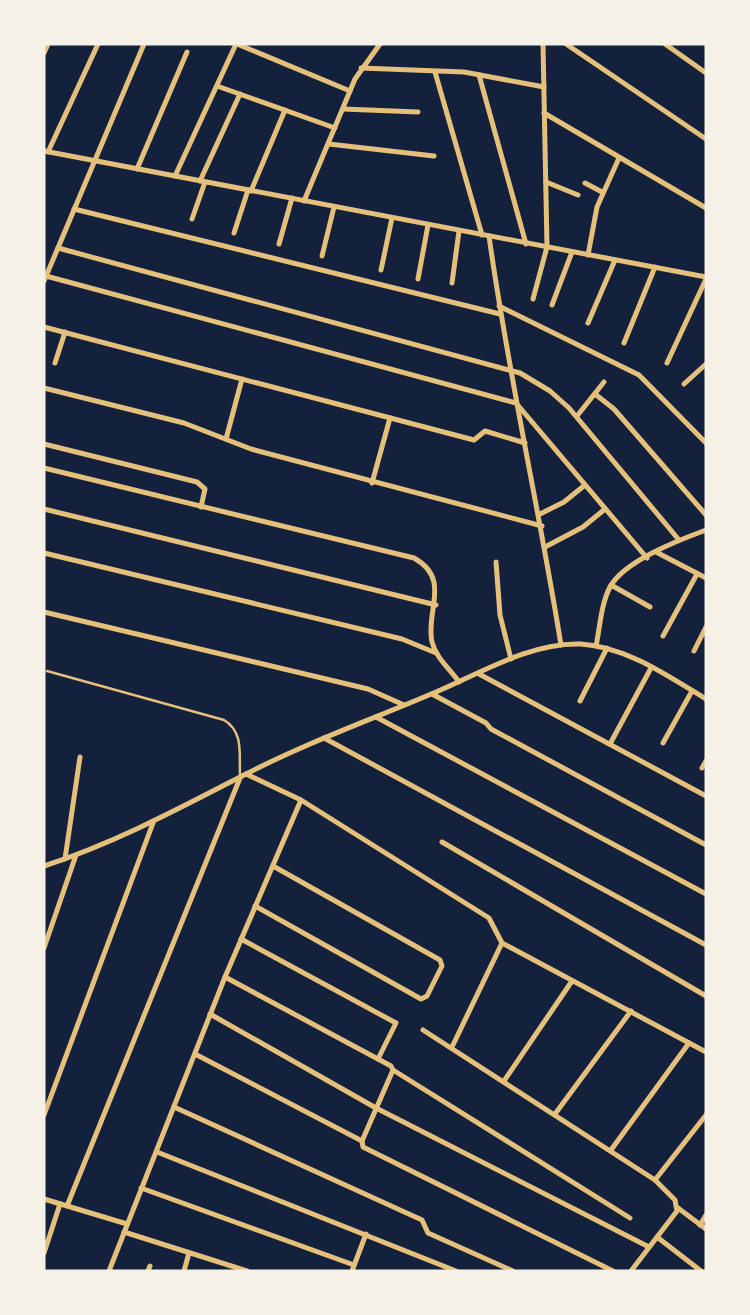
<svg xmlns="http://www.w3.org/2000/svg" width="750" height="1315" font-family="Rubik,sans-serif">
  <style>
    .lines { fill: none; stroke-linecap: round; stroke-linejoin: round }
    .service { stroke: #e5c07b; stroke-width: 2.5 }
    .minor { stroke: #e5c07b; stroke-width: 5 }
  </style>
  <rect width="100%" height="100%" fill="#14213d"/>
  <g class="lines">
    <path class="service" d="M47,671L224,720C244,732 239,754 240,775"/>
    <g class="minor">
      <polyline points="237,44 350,91"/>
      <polyline points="566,44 706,139"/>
      <polyline points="665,44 706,73"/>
      <polyline points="44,53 48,44"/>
      <polyline points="361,68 464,72 544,87"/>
      <polyline points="435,72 482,235"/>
      <polyline points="479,75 526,244"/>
      <polyline points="217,86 335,128"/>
      <polyline points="343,109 418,112"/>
      <polyline points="544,113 706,208"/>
      <polyline points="329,144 434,156"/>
      <polyline points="44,151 706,277"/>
      <polyline points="48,152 98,44"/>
      <polyline points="137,169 187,52"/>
      <polyline points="175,176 236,44"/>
      <polyline points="200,181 240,94"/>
      <polyline points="546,182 578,195"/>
      <polyline points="585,183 602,192"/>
      <polyline points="251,191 285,110"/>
      <polyline points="304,201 355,79 380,44"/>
      <polyline points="74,209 500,314"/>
      <polyline points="192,219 205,182"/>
      <polyline points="234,233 248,190"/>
      <path d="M489,236C508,373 539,508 561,645"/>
      <polyline points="279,244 292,198"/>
      <polyline points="58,248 520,373 550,391 569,408 679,540"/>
      <polyline points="588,255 597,207 619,158"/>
      <polyline points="322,256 334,207"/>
      <polyline points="381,270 392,218"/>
      <polyline points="46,276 516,403 647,558"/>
      <polyline points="418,279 428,225"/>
      <polyline points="44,281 144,44"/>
      <polyline points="452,283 459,231"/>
      <polyline points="533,299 547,247 543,44"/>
      <polyline points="552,305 572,252"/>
      <polyline points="499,306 639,375 706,443"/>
      <polyline points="588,323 615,260"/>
      <polyline points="44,327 474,440 485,431 525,443"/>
      <polyline points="624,343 655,267"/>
      <polyline points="55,363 65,332"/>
      <polyline points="667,363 706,279"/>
      <polyline points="684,384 706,364"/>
      <polyline points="44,388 184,423 251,449 542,526"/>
      <polyline points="595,394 614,409 706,515"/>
      <polyline points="577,416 604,382"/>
      <polyline points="226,439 242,379"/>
      <polyline points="44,444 197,482 205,489 201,507"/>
      <path d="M44,468L414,558C452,579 425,612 432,642C436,658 450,669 459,682"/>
      <polyline points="372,483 390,418"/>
      <polyline points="44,509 436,605"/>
      <polyline points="540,514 564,502 585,485"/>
      <polyline points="545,547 583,527 605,509"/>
      <polyline points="656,552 706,578"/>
      <polyline points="44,553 402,639 436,653"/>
      <polyline points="496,562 500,615 511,659"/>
      <polyline points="611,585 650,607"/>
      <polyline points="44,612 368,689 404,705"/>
      <polyline points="663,636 697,574"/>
      <path d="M596,646C600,627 601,604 610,587C624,561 679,540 706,530"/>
      <polyline points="694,651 706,627"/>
      <polyline points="479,674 706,796"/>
      <polyline points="432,694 486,723 491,729 706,845"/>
      <polyline points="580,701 607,648"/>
      <polyline points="376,717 706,894"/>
      <polyline points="324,738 706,945"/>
      <polyline points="663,743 692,691"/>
      <polyline points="610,744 651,668"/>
      <polyline points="702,768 706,761"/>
      <polyline points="246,774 301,800 489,918 502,943 706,1052"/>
      <polyline points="442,842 706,996"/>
      <polyline points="65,859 80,757"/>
      <path d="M44,866C115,843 180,808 246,774C308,742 373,719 436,692C481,673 531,642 581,644C627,647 668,676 706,699"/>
      <polyline points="255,906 421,999 427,996 442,966 440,960 273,866"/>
      <polyline points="241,939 396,1023 378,1059"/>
      <polyline points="44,948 76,855"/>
      <polyline points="225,977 391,1066 393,1070 630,1218"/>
      <polyline points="210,1014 376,1108 649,1247"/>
      <polyline points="423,1030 655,1180 675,1200 677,1211 631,1271"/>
      <polyline points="452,1047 502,943"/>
      <polyline points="195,1054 362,1141"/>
      <polyline points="504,1081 572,981"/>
      <polyline points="174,1107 422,1220 428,1233 513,1271"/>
      <polyline points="555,1114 631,1011"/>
      <polyline points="44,1115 153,823"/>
      <polyline points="362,1141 363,1147 613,1271"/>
      <polyline points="362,1141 393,1070"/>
      <polyline points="611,1150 689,1043"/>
      <polyline points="157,1152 456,1271"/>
      <polyline points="655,1180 706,1115"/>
      <polyline points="141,1188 354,1265"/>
      <polyline points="44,1199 127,1224"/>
      <polyline points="67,1206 240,778"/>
      <polyline points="678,1208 706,1229"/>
      <polyline points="700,1225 706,1215"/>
      <polyline points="124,1232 247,1271"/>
      <polyline points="657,1237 701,1271"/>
      <polyline points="44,1253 60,1204"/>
      <polyline points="109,1271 225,977 301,800"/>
      <polyline points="148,1271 150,1266"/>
      <polyline points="184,1271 189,1253"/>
      <polyline points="352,1271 366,1234"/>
    </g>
  </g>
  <rect width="750" height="1315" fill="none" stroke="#f6f1e7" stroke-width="91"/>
</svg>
